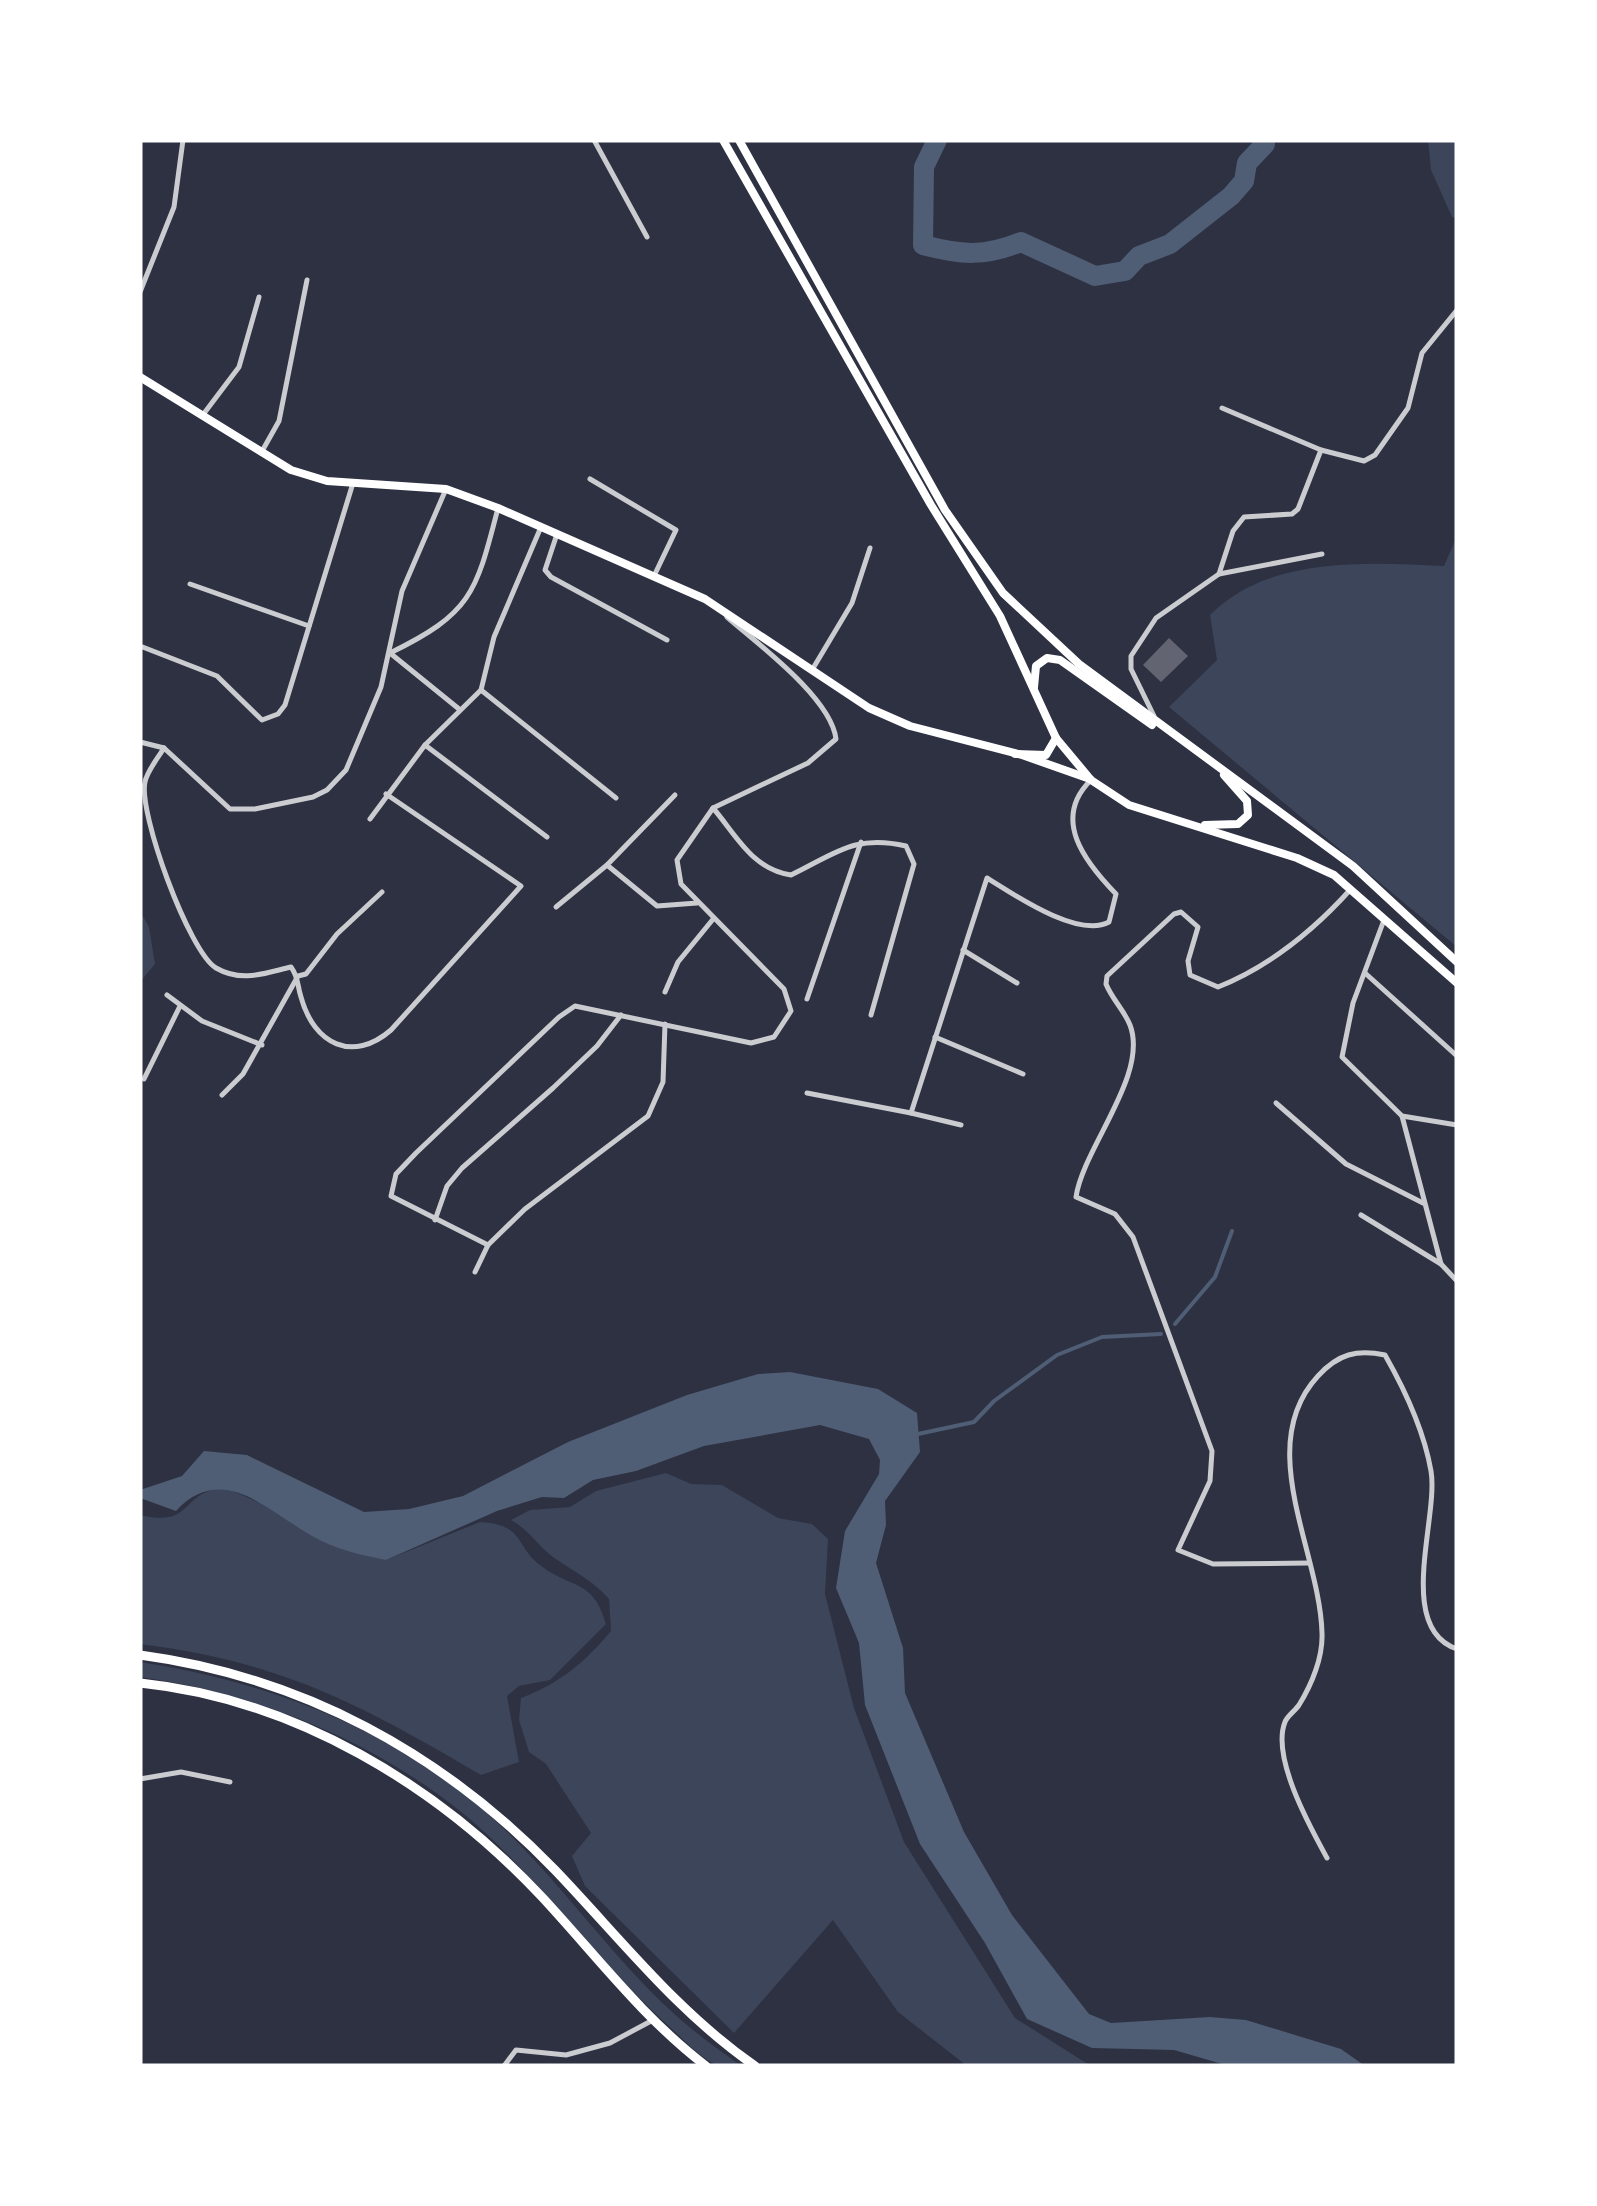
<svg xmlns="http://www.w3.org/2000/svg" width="1597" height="2206" font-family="'Alegreya Sans',sans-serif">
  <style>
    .green { fill: #3c4559 }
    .water { fill: #4f5d75 }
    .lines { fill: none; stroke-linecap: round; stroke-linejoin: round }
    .stream { stroke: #4f5d75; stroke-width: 4 }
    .river { stroke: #4f5d75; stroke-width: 20 }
    .building { fill: #626471 }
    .minor { stroke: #caccd0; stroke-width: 5 }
    .secondary { stroke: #fff; stroke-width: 8 }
    .primary { stroke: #fff; stroke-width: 8 }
    .trunk { stroke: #fff; stroke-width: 9 }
  </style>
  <rect width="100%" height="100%" fill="#2d3142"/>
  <g class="green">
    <polygon points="1428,140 1457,140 1457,218 1452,217 1431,170"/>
    <path d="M1457,536V947L1169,707L1217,660L1210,615C1268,556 1366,562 1444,566Z"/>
    <polygon points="140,911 149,927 155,964 140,982"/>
    <path d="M666,1473L691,1484L722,1485L778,1518L812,1524L828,1539L825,1594L854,1708L904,1842L1015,2018L1091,2066H967L898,2012L833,1920L734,2033L585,1886L572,1856L591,1833L546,1764L529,1752L519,1720L521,1698C559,1684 585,1662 611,1631L609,1599C593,1581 578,1574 559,1561C541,1551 531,1531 511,1520L530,1510L570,1507L596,1491Z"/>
    <path d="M218,1488L233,1491L386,1560L480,1522C526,1525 514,1545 540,1565C572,1590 593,1578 606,1624L550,1680L519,1686L507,1696L519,1762L481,1775C360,1704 282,1662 140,1644V1515C192,1527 179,1497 218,1488Z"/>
    <path d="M140,1662C256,1680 366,1719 460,1791C541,1852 596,1941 670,2010C692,2031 717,2048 741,2066C735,2066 725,2068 719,2066C702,2060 684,2040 671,2028C597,1962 541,1879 465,1815C373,1740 257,1693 140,1677Z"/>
  </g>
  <path class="water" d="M790,1372L878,1389L917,1413L920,1452L885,1501L886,1525L876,1563L903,1648L905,1693L964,1832L1012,1915L1089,2014L1111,2023L1210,2017L1246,2020L1341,2049L1365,2066H1229L1174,2050L1092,2048L1027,2019L985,1943L920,1844L865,1705L859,1643L836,1588L845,1531L879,1474L880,1460L869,1439L820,1425L704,1446L636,1471L593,1480L564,1498L542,1497L497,1511L386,1560C361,1555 334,1549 312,1536C268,1511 222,1461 176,1511L140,1498V1490L182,1476L204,1451L247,1455L364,1512L409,1509L463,1496L568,1442L687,1395L758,1374Z"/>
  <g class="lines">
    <g class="stream">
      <polyline points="1175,1324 1215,1277 1232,1231"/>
      <polyline points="918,1434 974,1422 994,1401 1057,1355 1102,1337 1161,1334"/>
    </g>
    <path class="river" d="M937,140L924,167L923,245C961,255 984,257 1021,242L1095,276L1125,271L1139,256L1170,244L1231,196L1244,181L1247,163L1265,144L1262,140"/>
  </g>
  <polygon class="building" points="1169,638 1188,656 1161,682 1143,665"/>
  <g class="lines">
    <g class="minor">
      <polyline points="594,140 647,237"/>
      <polyline points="140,292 174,207 183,140"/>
      <polyline points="202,416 239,367 259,297"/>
      <polyline points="1321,450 1364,461 1375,455 1408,408 1422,353 1457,310"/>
      <polyline points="261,453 279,421 307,280"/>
      <polyline points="590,479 676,530 654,576"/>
      <polyline points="557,534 545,570 551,577 667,640"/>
      <polyline points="1219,574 1233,531 1244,517 1292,514 1298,509 1321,450 1222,408"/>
      <polyline points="190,584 309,626"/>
      <polyline points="140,646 217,676 262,720 278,714 285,705 353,483"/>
      <polyline points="812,670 852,603 870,548"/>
      <polyline points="481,690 616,798"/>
      <path d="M459,709L390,653C472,613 476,593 498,508"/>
      <polyline points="1154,716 1131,669 1131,656 1156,618 1219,574 1322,554"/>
      <polyline points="140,742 164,748 230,809 255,809 313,797 327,790 346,770 381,687 402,591 446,489"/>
      <polyline points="425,745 547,837"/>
      <path d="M164,748C158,758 147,771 145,782C138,812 189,952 216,968C242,983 265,973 291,967C299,978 297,985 301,997C314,1045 353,1063 391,1030L521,886L386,794"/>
      <polyline points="675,795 607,865 657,906 697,903"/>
      <path d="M713,808C737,836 752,869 791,875C835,854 854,834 906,846L914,864L871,1015"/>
      <polyline points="370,819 425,745 481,690 494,637 541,527"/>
      <polyline points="556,907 607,865"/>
      <polyline points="1384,920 1353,1003 1342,1057 1402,1116 1457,1125"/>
      <polyline points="963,950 1017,983"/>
      <polyline points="1365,973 1457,1056"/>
      <polyline points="665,992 678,962 714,918"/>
      <polyline points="167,995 202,1021 262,1045"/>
      <polyline points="807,999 861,842"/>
      <polyline points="935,1037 1023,1074"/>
      <polyline points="144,1079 180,1006"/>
      <path d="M807,1093L911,1113L987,878C1013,894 1078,939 1109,922L1116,894C1085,862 1051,819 1091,780"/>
      <polyline points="222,1095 243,1074 298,976 306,974 337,934 382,892"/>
      <polyline points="1276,1103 1346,1164 1423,1203"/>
      <polyline points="911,1113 961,1125"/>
      <polyline points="1402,1116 1441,1264 1457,1281"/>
      <polyline points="1361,1215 1441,1264"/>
      <polyline points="435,1220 447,1186 462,1168 553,1088 597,1046 621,1015"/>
      <path d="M488,1245L391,1196L396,1174L416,1153L559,1017L575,1006L751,1043L774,1037L791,1011L784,989L681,884L677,860L713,808L808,763L836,739C831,698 758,644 727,617"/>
      <polyline points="475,1272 488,1245 525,1209 648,1116 663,1082 665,1024"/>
      <path d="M1309,1563L1213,1564L1178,1550L1210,1481L1212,1451L1133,1237L1115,1214L1076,1197C1083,1148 1149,1075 1130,1025C1124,1010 1112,999 1106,984L1107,976L1174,914L1181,912L1198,927L1188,961L1190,975L1218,987C1270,966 1313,931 1350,890"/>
      <polyline points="140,1779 181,1772 230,1782"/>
      <path d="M1327,1858C1310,1827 1271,1757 1285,1722C1287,1716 1295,1711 1299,1705C1312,1684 1323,1657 1322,1633C1320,1552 1253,1446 1318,1376C1338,1354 1357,1349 1385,1355C1405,1390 1424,1431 1431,1471C1439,1517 1395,1628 1457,1649"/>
      <polyline points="504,2066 516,2050 566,2055 610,2043 653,2020"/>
    </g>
    <polyline class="secondary" points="140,377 291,470 327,481 446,489 498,508 705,599 869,708 910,726 1022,755 1090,779"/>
    <g class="primary">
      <polyline points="723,140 931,505 1000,616 1056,738 1091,780 1129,805 1297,858 1334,875 1457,983"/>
      <polyline points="739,140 945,510 1003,593 1079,664 1353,866 1457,962"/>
      <polyline points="1034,687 1036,666 1047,658 1060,660 1152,725"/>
      <polyline points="1015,754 1046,755 1056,738"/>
      <polyline points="1205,825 1238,824 1248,815 1247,801 1224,775"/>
    </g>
    <g class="trunk">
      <path d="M140,1655C303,1677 442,1753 555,1870C621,1939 676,2011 755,2066"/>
      <path d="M140,1683C295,1699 437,1785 542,1897C595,1954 643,2018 706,2066"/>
    </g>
  </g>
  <rect width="1597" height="2206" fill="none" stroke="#ffffff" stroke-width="285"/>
</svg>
